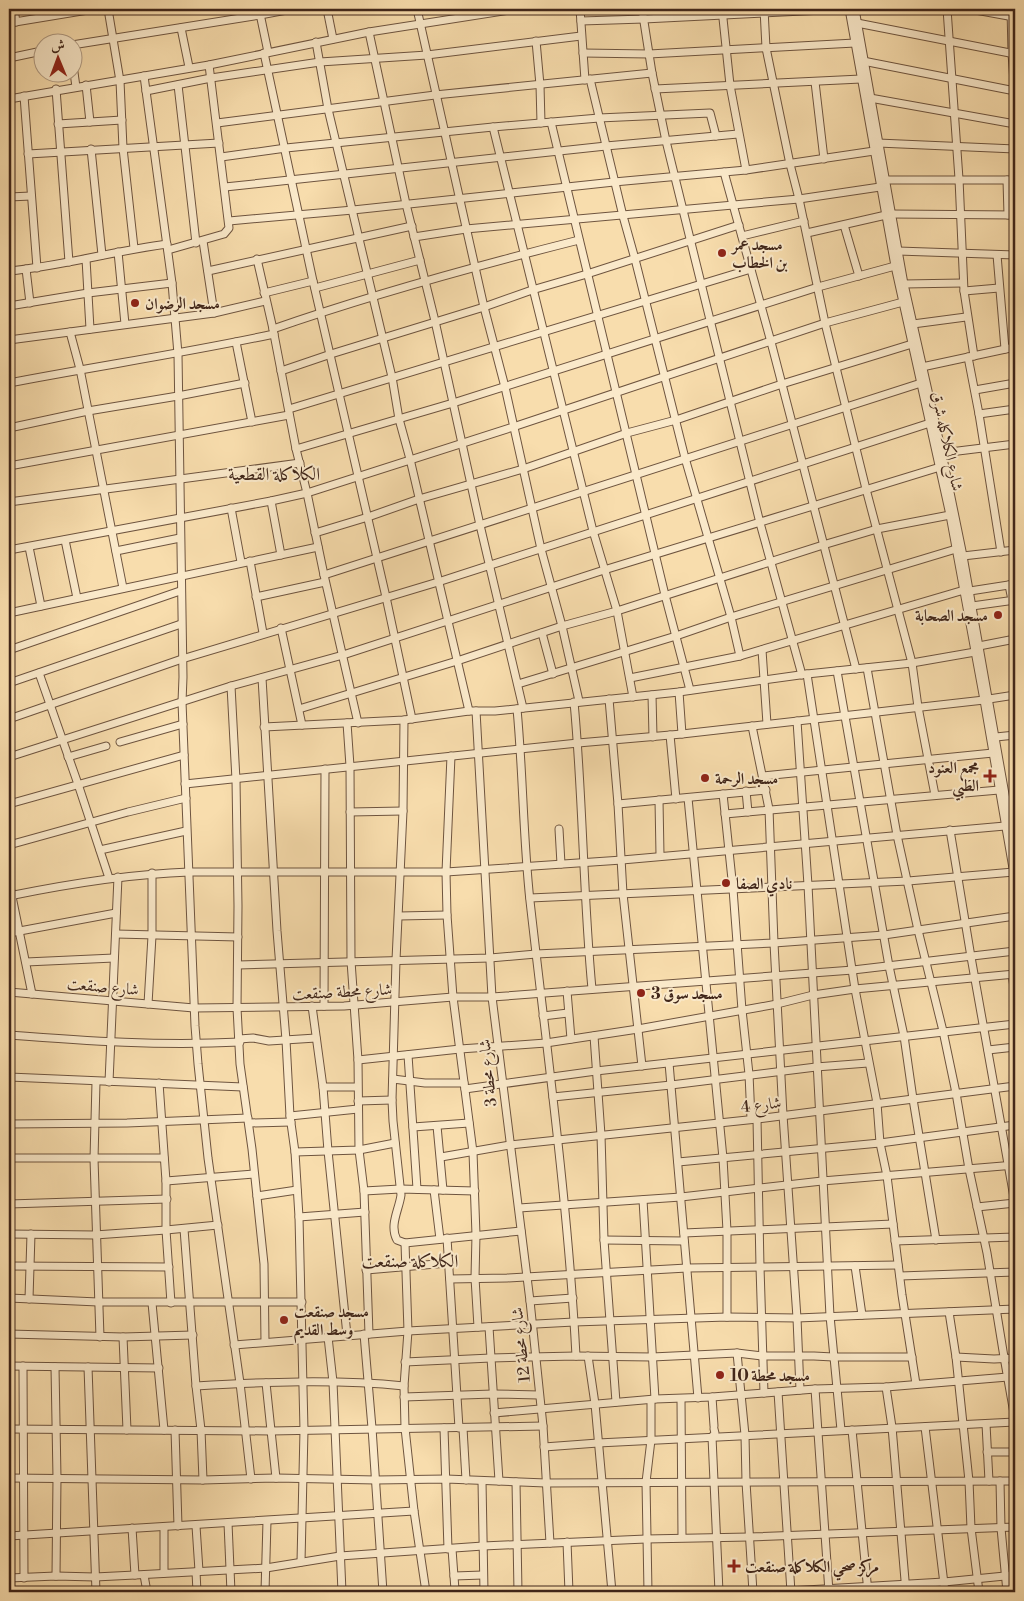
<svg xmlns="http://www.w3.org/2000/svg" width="1024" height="1601" font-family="'Libre Bodoni',Amiri,serif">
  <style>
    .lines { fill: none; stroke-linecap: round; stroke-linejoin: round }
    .minor-casing { stroke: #6e543f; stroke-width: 9 }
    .minor { stroke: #fae9ca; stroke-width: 7 }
    .poi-dot { fill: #8f2418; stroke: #fae9ca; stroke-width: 2 }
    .labels { text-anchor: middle; stroke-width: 4; stroke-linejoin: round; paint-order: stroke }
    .poi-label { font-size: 16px; font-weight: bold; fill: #40261a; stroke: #fae9ca; text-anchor: start }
    .street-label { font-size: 16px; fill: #40261a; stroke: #fae9ca }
    .neighbourhood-label { font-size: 18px; fill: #40261a; stroke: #fae9ca }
  </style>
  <rect width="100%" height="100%" fill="#f8ddad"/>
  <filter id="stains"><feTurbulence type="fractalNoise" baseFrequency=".004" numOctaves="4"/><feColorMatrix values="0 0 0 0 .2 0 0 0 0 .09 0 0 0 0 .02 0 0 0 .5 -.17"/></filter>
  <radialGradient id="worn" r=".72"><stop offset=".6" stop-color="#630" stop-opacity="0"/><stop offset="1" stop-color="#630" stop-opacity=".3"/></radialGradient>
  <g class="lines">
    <g class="minor-casing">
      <g id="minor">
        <polyline points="14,9 16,22"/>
        <polyline points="108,9 120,81 123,148 134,248"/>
        <polyline points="259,9 268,52"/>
        <polyline points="327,9 333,39"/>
        <polyline points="417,9 484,307 505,387 541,549 562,626 579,701"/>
        <polyline points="580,9 585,80"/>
        <polyline points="642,9 652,73 666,141 760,523 802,675"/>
        <polyline points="722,9 730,85 746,170"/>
        <polyline points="764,9 766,48 790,164 799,199 825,323 866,489 912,663 918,707 935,795"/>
        <polyline points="849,9 895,266 950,515 984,700 1015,880"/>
        <polyline points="855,9 904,284 942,453 963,556 1015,851"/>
        <polyline points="947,9 959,179 964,291 974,356"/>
        <polyline points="970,9 1014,17"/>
        <polyline points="1011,9 1012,53 1015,97"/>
        <polyline points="581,21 644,19 844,9"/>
        <polyline points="9,23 94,9"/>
        <polyline points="857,23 1015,54"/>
        <polyline points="181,28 189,67"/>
        <polyline points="369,32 406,204 435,321 480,525 523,708"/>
        <polyline points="536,41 540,85 541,123"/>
        <polyline points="316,42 328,109 392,377 399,419 410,459 469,711"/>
        <polyline points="72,45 260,15 292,9"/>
        <polyline points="264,53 313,281 386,597 412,719"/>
        <polyline points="583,53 649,54 855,43"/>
        <polyline points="9,58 42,51"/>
        <polyline points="72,58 76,87"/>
        <polyline points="863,61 1015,91"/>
        <polyline points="144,76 172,283 178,354 183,677 182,702 195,1026 198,1064 208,1158 240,1383 251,1479"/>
        <polyline points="590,79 623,216 635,259 685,458 731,617 740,656"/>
        <polyline points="815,82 824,159"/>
        <polyline points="86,85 90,122"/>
        <polyline points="178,85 196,243"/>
        <polyline points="56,89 69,262"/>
        <polyline points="655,89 861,79"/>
        <polyline points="146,91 211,78 320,62 427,55 581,36"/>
        <polyline points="24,96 37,268"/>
        <polyline points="870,98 1015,124"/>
        <polyline points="9,99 209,65 369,32 516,9"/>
        <polyline points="551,122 665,595 690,690"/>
        <polyline points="217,123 435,95 652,73"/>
        <polyline points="58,124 122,120"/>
        <polyline points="493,127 593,531 617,611 633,697"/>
        <polyline points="878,143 1015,149"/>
        <polyline points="91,149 102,255"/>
        <polyline points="28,154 219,143"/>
        <polyline points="221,157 286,148 493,127 599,118 710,113 716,136"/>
        <polyline points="724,172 771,342 856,669"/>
        <polyline points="885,180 1015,180"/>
        <polyline points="1007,180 1008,215"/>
        <polyline points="225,187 606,146 738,134"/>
        <polyline points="9,197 31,196"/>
        <polyline points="891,214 1015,215"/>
        <polyline points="229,221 353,210 614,182 746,170 874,151"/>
        <polyline points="844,225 859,276"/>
        <polyline points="807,233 886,215"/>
        <polyline points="742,236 804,221"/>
        <polyline points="414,237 466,229 799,199 880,187"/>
        <polyline points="203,241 214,313"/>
        <polyline points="168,250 224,234 229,228 209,65"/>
        <polyline points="898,251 1015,255"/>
        <polyline points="118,252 125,324"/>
        <polyline points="997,255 1005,349"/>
        <polyline points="86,259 90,329"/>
        <polyline points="257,259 273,329 296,449 307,493 324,575 358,723"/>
        <polyline points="26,269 30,303"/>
        <path d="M9,271C62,266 114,251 167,244"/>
        <polyline points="208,271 412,226"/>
        <polyline points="904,284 963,283"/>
        <polyline points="315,288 420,260"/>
        <polyline points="964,291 999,288"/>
        <polyline points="264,293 313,281"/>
        <polyline points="9,306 88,293 172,283"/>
        <polyline points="913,324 966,317"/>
        <path d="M273,329C373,294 476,266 579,240"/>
        <polyline points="70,332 80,369 123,588"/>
        <polyline points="9,340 214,313 265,301"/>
        <polyline points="236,342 252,422"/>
        <polyline points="968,357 979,414 1001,552"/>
        <polyline points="922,367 1015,347"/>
        <polyline points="281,371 331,354 484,307 532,290 587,274 739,225"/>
        <path d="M9,383C97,366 186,353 274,334"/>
        <polyline points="975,390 1015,383"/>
        <polyline points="289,409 751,269"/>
        <polyline points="979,414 1015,409"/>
        <polyline points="9,428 88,411 178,396 245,383"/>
        <polyline points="296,449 453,403 818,287 895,266"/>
        <polyline points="942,453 1015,444"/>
        <polyline points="9,466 289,415"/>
        <polyline points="271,501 281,555"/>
        <polyline points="9,502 300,463"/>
        <polyline points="231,508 241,562"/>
        <polyline points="315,533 368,517 419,499 523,469 627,433 676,420 782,384 912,344"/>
        <polyline points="9,536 10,550"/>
        <polyline points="65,540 77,598"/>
        <polyline points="29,547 41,606"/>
        <polyline points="9,550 271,501 307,493 513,427 825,323 903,302"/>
        <polyline points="116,551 180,538"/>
        <polyline points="963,556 1015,550"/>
        <polyline points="250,561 263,633"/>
        <polyline points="324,575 921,383"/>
        <polyline points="1009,585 1012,600"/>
        <polyline points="970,591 1015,584"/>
        <polyline points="256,597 325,582"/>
        <polyline points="972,606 1015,600"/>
        <polyline points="9,613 318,547"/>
        <polyline points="281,628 302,725"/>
        <polyline points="542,633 553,674"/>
        <polyline points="979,646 1015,639"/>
        <polyline points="9,650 180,591"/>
        <polyline points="762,650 767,724"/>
        <polyline points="867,668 897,835 918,930 943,1031 956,1093 969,1169 987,1253 1004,1357 1015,1419"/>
        <polyline points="837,671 889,966 904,1036 913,1099 936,1240"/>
        <polyline points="39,673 78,784 109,878"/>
        <polyline points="807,674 855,989 877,1103 880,1143 887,1176 902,1295 916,1384"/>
        <polyline points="262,678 277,931 286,1040 290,1116 295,1152 299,1217 304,1430 301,1562"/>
        <polyline points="630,678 740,656 964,590"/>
        <polyline points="9,683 181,624"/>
        <polyline points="518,684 676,636 731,617 956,549"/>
        <polyline points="231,686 236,780 238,906 237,1008 240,1064 252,1149 264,1264 265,1342"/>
        <polyline points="679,692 682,734"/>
        <polyline points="652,695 653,737"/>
        <polyline points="609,699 618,804 623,894 642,1066"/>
        <polyline points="989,699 1015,695"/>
        <path d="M574,702C583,798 583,894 592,989"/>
        <polyline points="299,709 457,661 562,626 617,611 823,545 877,529 950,515"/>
        <path d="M517,709C523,772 523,837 530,901C547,1052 568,1203 576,1356"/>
        <polyline points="476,711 492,997 530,1301 543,1426 550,1543"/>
        <polyline points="9,719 182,659 438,582 930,423"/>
        <path d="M404,720L403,811L396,960L392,1100L393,1121L401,1195C399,1210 389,1225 397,1240L405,1243L521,1231"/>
        <polyline points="797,721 808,885 830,1316 841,1430"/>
        <polyline points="347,723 350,766 351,961 358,1060 359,1150 364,1191 369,1334"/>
        <polyline points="752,726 769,809 774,943 783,1115 797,1318 800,1390"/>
        <polyline points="264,727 404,720 469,711 495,711 679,692 807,674 912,663 975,652"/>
        <polyline points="670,735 676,799"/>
        <polyline points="996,737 1015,735"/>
        <polyline points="120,742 183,724"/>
        <polyline points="451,756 446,872 447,915 453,997 473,1152 476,1235 475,1278 478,1327"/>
        <polyline points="9,757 231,686 343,655 604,570 940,467"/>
        <polyline points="68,757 106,746"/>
        <polyline points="763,776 993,753"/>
        <polyline points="185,784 578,743 682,734 984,700"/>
        <polyline points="746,791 748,812"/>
        <polyline points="723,794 733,889 742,1010 749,1074 751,1119"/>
        <polyline points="688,798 723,1158 727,1231 727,1317"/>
        <polyline points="659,800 660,855"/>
        <polyline points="9,804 184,755"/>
        <polyline points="618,804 766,790"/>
        <polyline points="350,812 403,811"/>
        <polyline points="725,814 999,790"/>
        <polyline points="559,829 561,864"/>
        <polyline points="950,830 971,957 1015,1203"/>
        <polyline points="9,845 128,812 186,798"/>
        <polyline points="100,850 186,831"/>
        <polyline points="9,882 32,994"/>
        <path d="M9,896C68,884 128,874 189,872H446L622,860L1005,826"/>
        <polyline points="530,898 908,881 1014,872"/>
        <polyline points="399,916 447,915"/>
        <polyline points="9,933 116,913"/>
        <polyline points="116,934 238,937"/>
        <polyline points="26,962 114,958"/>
        <polyline points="238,965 490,958 536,954 774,943 884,935 1015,916"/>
        <polyline points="1012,974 1015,994"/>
        <polyline points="567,991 571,1039"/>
        <polyline points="9,992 194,1008 344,1006 453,997 492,997 853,970 1015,951"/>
        <polyline points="148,1004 152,936 152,873"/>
        <polyline points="312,1006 323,1087 328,1151 347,1335"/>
        <polyline points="324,1006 325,769"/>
        <polyline points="543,1016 568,1013"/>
        <path d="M9,1035C86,1041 162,1046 240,1042"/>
        <polyline points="594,1036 601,1135 604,1240 616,1402"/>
        <polyline points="239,1039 253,1038 269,1041 316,1038"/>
        <polyline points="988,1050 1015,1047"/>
        <polyline points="408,1055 417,1189"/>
        <polyline points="358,1060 460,1049 546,1043 638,1029 777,1004 813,995 855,989 1015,974"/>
        <polyline points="669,1063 698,1398"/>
        <polyline points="9,1077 243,1087"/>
        <polyline points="393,1079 425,1083 464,1083"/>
        <polyline points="96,1082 94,1159 100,1337"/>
        <polyline points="109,1082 118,877"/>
        <polyline points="159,1083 166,1181 166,1230 171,1303"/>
        <polyline points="323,1087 357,1087"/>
        <polyline points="465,1089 596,1071 1015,1024"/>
        <polyline points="553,1097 671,1085 816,1067 868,1063"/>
        <polyline points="358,1101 392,1100"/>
        <polyline points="290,1116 358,1109"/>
        <polyline points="757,1119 760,1267 764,1393"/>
        <polyline points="249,1123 291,1122"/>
        <polyline points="9,1124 127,1123 248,1118"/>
        <polyline points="437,1126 443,1190"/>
        <polyline points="413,1127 469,1123"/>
        <polyline points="295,1152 359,1150 395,1143"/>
        <polyline points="441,1157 510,1145 757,1119 1015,1086"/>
        <polyline points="9,1158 164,1158"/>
        <polyline points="678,1162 880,1143 1015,1125"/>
        <polyline points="166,1181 254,1174"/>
        <polyline points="434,1190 440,1239"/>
        <polyline points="364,1191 400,1189 475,1191"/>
        <polyline points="257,1196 297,1190"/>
        <polyline points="643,1200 655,1399"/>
        <polyline points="9,1204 167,1199"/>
        <polyline points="977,1207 1015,1203"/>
        <polyline points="519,1208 681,1197 822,1181 1015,1165"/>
        <polyline points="299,1217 365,1212"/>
        <polyline points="184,1229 196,1386 201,1430 203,1480"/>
        <polyline points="684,1233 893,1224"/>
        <polyline points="9,1234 95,1235 166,1230 218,1225"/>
        <polyline points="447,1238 459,1428"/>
        <polyline points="604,1240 684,1241"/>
        <polyline points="895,1241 1015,1237"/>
        <polyline points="405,1243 408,1331 404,1386 405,1428 414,1511 426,1592"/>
        <polyline points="9,1266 169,1267"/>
        <polyline points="855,1266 862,1315"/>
        <polyline points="366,1270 448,1263"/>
        <polyline points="900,1276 1015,1272"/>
        <polyline points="450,1279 507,1278 687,1268 898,1265"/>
        <polyline points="9,1298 98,1302 302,1302"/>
        <polyline points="29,1299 31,1234"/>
        <polyline points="530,1301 573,1298"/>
        <polyline points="152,1303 164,1430"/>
        <polyline points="949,1312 956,1357 969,1481 971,1528 979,1592"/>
        <polyline points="489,1327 499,1481"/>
        <polyline points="9,1334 123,1337 193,1335"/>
        <polyline points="364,1334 372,1428 383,1592"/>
        <polyline points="123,1337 127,1430"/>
        <polyline points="328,1337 333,1382 342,1592"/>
        <polyline points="234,1345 408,1331 574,1322 727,1317 797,1318 1015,1309"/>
        <polyline points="737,1353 745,1435 746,1482 753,1592"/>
        <polyline points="588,1356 595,1404 612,1592"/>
        <polyline points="956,1357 994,1359 1015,1358"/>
        <polyline points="405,1362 491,1358 576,1356 652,1357 737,1353 762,1356 814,1356 833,1357 912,1357"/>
        <polyline points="9,1366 159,1368"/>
        <polyline points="23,1366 24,1578"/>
        <polyline points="55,1367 57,1478 56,1576"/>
        <polyline points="88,1367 96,1592"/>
        <polyline points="266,1383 276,1478"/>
        <path d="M196,1386C265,1382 335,1379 404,1386"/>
        <polyline points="886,1387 892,1427 906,1592"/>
        <polyline points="815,1389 829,1592"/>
        <polyline points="778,1392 791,1592"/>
        <polyline points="404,1397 493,1394 539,1395"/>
        <polyline points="712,1397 714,1426"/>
        <polyline points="681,1399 682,1537"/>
        <polyline points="494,1413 655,1399 712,1397 815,1389 886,1387 1008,1377"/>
        <polyline points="986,1424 989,1481"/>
        <polyline points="925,1427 945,1592"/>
        <polyline points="444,1428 448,1549"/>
        <polyline points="463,1428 466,1480"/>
        <polyline points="9,1429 271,1431 543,1426"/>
        <polyline points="714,1429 715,1433 712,1437 719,1592"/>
        <polyline points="175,1430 178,1526"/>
        <polyline points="852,1430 868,1592"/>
        <polyline points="544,1447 598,1443 1015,1422"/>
        <polyline points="987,1452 1015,1452"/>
        <polyline points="9,1478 203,1480 276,1478 376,1480 446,1479 546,1483 1015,1481"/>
        <polyline points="482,1481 484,1592"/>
        <polyline points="1000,1481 1001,1528 1007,1592"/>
        <polyline points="516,1482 518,1592"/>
        <polyline points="228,1523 231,1592"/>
        <polyline points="196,1526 199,1571"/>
        <polyline points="132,1528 135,1575"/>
        <polyline points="9,1536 414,1511"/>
        <polyline points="567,1542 569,1592"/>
        <polyline points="452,1549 455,1590 483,1590"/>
        <polyline points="196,1572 197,1592"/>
        <polyline points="164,1573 164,1527"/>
        <polyline points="144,1575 147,1592"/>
        <polyline points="454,1576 483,1575"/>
        <polyline points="9,1578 56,1576 95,1577 135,1575 266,1568 340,1556 483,1546 646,1539 749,1537 1015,1527"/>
        <polyline points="265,1592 267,1521"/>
        <polyline points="648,1592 646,1482 651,1440 651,1400"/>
        <polyline points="771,1592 944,1582 1015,1575"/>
      </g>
    </g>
    <use href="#minor" class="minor"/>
  </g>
  <g class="poi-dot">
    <circle cx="722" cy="253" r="5"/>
    <circle cx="135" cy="303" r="5"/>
    <circle cx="998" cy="615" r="5"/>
    <path d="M987.5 768.5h5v5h5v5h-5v5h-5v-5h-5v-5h5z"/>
    <circle cx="705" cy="778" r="5"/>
    <circle cx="726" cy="883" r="5"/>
    <circle cx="641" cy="993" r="5"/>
    <circle cx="284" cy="1320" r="5"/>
    <circle cx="720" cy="1375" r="5"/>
    <path d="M731.5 1558.5h5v5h5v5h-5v5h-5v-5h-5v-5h5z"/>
  </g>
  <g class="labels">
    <g class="poi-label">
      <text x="732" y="250">مسجد عمر<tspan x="732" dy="18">بن الخطاب</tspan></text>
      <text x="145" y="309">مسجد الرضوان</text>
      <text x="988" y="621" text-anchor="end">مسجد الصحابة</text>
      <text x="979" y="773" text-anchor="end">مجمع العنود<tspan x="979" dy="18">الطبي</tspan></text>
      <text x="715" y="784">مسجد الرحمة</text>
      <text x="736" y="889">نادي الصفا</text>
      <text x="651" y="999">مسجد سوق 3</text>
      <text x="294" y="1317">مسجد صنقعت<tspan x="294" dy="18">وسط القديم</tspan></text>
      <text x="730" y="1381">مسجد محطة 10</text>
      <text x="745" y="1572">مركز صحي الكلاكلة صنقعت</text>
    </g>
    <g class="street-label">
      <text transform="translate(948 441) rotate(78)" y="6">شارع الكلاكله شرق</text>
      <text transform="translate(103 986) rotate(5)" y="6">شارع صنقعت</text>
      <text transform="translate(342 991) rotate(-3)" y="6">شارع محطة صنقعت</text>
      <text transform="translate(487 1073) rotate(-96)" y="6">شارع محطة 3</text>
      <text transform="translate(761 1104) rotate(-7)" y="6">شارع 4</text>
      <text transform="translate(520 1345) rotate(-96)" y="6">شارع محطة 12</text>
    </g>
    <g class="neighbourhood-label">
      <text x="274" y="480">الكلاكلة القطعية</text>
      <text x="410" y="1267">الكلاكلة صنقعت</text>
    </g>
  </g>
  <rect width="1024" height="1601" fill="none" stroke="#f8ddad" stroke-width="30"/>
  <rect x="10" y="10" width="1004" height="1581" fill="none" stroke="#40261a" stroke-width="2.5"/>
  <rect x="15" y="15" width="994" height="1571" fill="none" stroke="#40261a"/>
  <g transform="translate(58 58) rotate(359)"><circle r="24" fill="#fae9ca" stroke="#b09b84"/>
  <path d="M0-4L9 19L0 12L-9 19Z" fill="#8f2418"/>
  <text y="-8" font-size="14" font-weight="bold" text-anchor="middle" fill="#40261a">ش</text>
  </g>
  <rect width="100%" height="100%" filter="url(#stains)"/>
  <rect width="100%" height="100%" fill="url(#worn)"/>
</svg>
